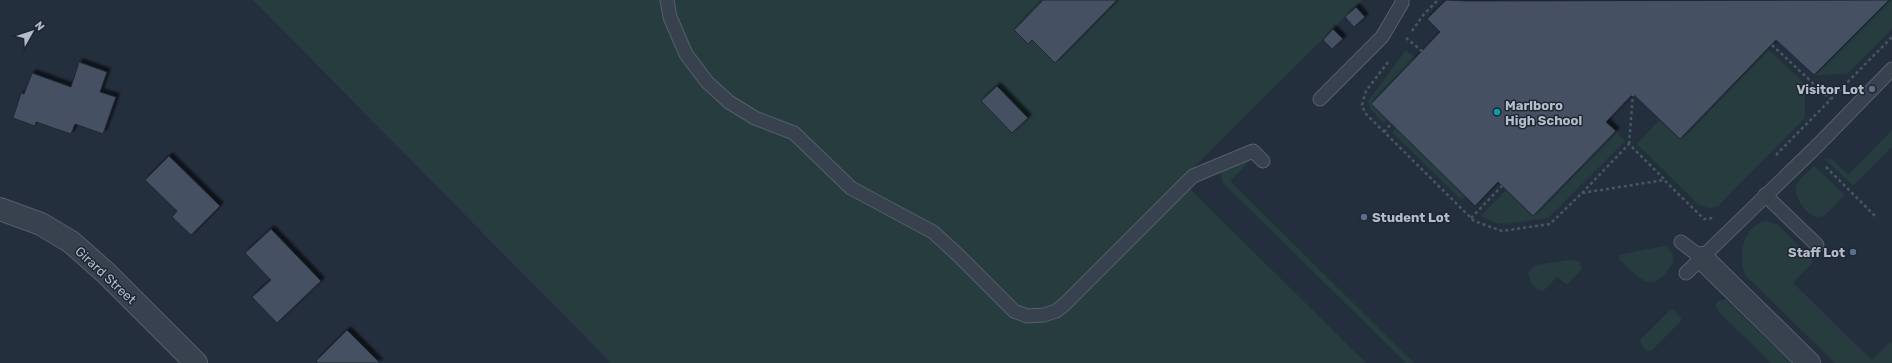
<svg xmlns="http://www.w3.org/2000/svg" width="1892" height="363" font-family="Rubik,sans-serif">
  <style>
    .green { fill: #263c3f }
    .building { fill: #455162; stroke: #1f2835; filter: url(#shadow) }
    .lines { fill: none; stroke-linecap: round; stroke-linejoin: round }
    .lane-casing { stroke: #565f6c; stroke-width: 15 }
    .street-casing { stroke: #565f6c; stroke-width: 24 }
    .path { stroke: #44595c; stroke-width: 2.5; stroke-dasharray: 3 3; stroke-linecap: butt }
    .lane { stroke: #38414e; stroke-width: 13 }
    .street { stroke: #38414e; stroke-width: 22 }
    .service-dot { fill: #5c6f8a; stroke: #1d2633; stroke-width: 1.5 }
    .culture-dot { fill: #0f9aa8; stroke: #1d2633; stroke-width: 1.5 }
    .labels { text-anchor: middle; stroke-width: 3; stroke-linejoin: round; paint-order: stroke }
    .poi-label { font-size: 13px; font-weight: bold; fill: #b4bcc9; stroke: #1d2633; text-anchor: end }
    .street-label { font-size: 13px; fill: #b4bcc9; stroke: #1d2633 }
  </style>
  <defs>
    <filter id="shadow"><feDropShadow dx="3.5" dy="-3.5" stdDeviation="1" flood-color="#0009"/></filter>
  </defs>
  <rect width="100%" height="100%" fill="#242f3e"/>
  <g class="green">
    <polygon points="253,0 1362,0 1181,180 1366,363 611,363"/>
    <polygon points="1889,0 1892,0 1892,29 1847,74 1814,75"/>
    <path d="M1768,49L1805,84V118L1718,206C1711,209 1706,208 1698,204L1637,144L1659,120L1680,139Z"/>
    <polygon points="1406,50 1415,58 1371,104 1387,120 1383,123 1370,108 1368,101"/>
    <polygon points="1396,128 1465,197 1461,200 1392,132"/>
    <polygon points="1892,130 1892,147 1853,186 1824,158 1832,159 1848,175"/>
    <polygon points="1616,131 1625,141 1548,218 1506,224 1496,223 1481,216 1506,190 1533,216"/>
    <polygon points="1247,160 1247,164 1230,181 1414,363 1406,363 1222,182 1221,173 1223,169"/>
    <path d="M1814,166L1845,195C1838,201 1828,216 1819,217C1808,218 1794,198 1796,187C1798,179 1808,172 1814,166Z"/>
    <path d="M1766,221L1778,225L1812,259V263L1793,283L1872,360L1890,342L1892,344V363H1835L1745,275C1737,257 1744,224 1766,221Z"/>
    <path d="M1664,246C1671,249 1674,255 1673,262C1653,296 1642,281 1620,260L1619,256L1623,254Z"/>
    <polygon points="1568,260 1579,261 1582,269 1567,285 1557,277 1543,291 1538,290 1531,283 1528,272 1536,265"/>
    <polygon points="1722,300 1726,300 1791,363 1771,363 1717,310 1716,304 1718,301"/>
    <polygon points="1670,310 1674,310 1681,318 1681,321 1652,350 1647,351 1642,346 1640,340"/>
  </g>
  <g class="building">
    <polygon points="1043,0 1117,0 1055,63 1032,40 1028,44 1014,30"/>
    <polygon points="1446,0 1468,1 1889,0 1814,75 1776,40 1680,139 1633,94 1606,122 1616,131 1533,216 1498,182 1475,206 1371,104 1440,32 1427,19"/>
    <polygon points="1356,7 1365,17 1354,27 1345,17"/>
    <polygon points="1333,29 1343,39 1332,49 1323,40"/>
    <polygon points="79,62 107,72 100,92 116,97 103,134 75,124 71,134 36,122 35,126 13,118 21,93 24,94 32,73 71,87"/>
    <polygon points="997,86 1028,118 1012,133 981,101"/>
    <polygon points="169,156 220,206 191,235 172,217 177,211 145,180"/>
    <polygon points="271,229 321,281 277,323 252,297 271,280 245,253"/>
    <polygon points="347,330 380,363 318,363 316,361"/>
  </g>
  <g class="lines">
    <g class="lane-casing">
      <g id="lane">
        <polyline points="667,0 670,17 686,54 707,82 729,102 755,118 794,133 851,188 933,232 958,255 1014,311 1027,316 1044,315 1056,311 1065,304 1193,176 1253,151 1263,161"/>
        <polyline points="1320,99 1382,37 1402,3 1402,0"/>
        <polyline points="1765,195 1817,245"/>
        <polyline points="1681,242 1702,258"/>
        <polyline points="1686,273 1818,145 1892,69"/>
      </g>
    </g>
    <g class="street-casing">
      <g id="street">
        <polyline points="0,209 41,224 71,242 105,272 196,363"/>
        <polyline points="1702,258 1809,363"/>
      </g>
    </g>
    <g class="path">
      <polyline points="1412,31 1424,14 1438,0"/>
      <polyline points="1406,38 1422,51"/>
      <polyline points="1772,45 1830,99"/>
      <polyline points="1388,62 1366,91 1362,105 1365,113 1474,221 1502,231 1550,224 1582,193 1664,180 1704,219 1713,218"/>
      <polyline points="1384,132 1391,124"/>
      <polyline points="1629,144 1633,94"/>
      <polyline points="1776,155 1892,37"/>
      <polyline points="1826,167 1875,216"/>
      <polyline points="1582,193 1629,144 1664,179"/>
      <polyline points="1471,218 1502,186"/>
    </g>
    <use href="#lane" class="lane"/>
    <use href="#street" class="street"/>
  </g>
  <g class="service-dot">
    <circle cx="1872" cy="89" r="4"/>
    <circle cx="1364" cy="217" r="4"/>
    <circle cx="1853" cy="252" r="4"/>
  </g>
  <circle class="culture-dot" cx="1497" cy="112" r="4"/>
  <g class="labels">
    <g class="poi-label">
      <text x="1864" y="94">Visitor Lot</text>
      <text x="1505" y="110" text-anchor="start">Marlboro<tspan x="1505" dy="15">High School</tspan></text>
      <text x="1372" y="222" text-anchor="start">Student Lot</text>
      <text x="1845" y="257">Staff Lot</text>
    </g>
    <g class="street-label">
      <text transform="translate(106 275) rotate(43)" y="5">Girard Street</text>
    </g>
  </g>
  <g transform="translate(32 32) rotate(51)" stroke="#1d2633" stroke-width="3" paint-order="stroke">
  <path d="M0-3L7 15L0 10L-7 15Z" fill="#b4bcc9"/>
  <text y="-6" font-size="11" font-weight="bold" text-anchor="middle" fill="#b4bcc9">N</text>
  </g>
</svg>
